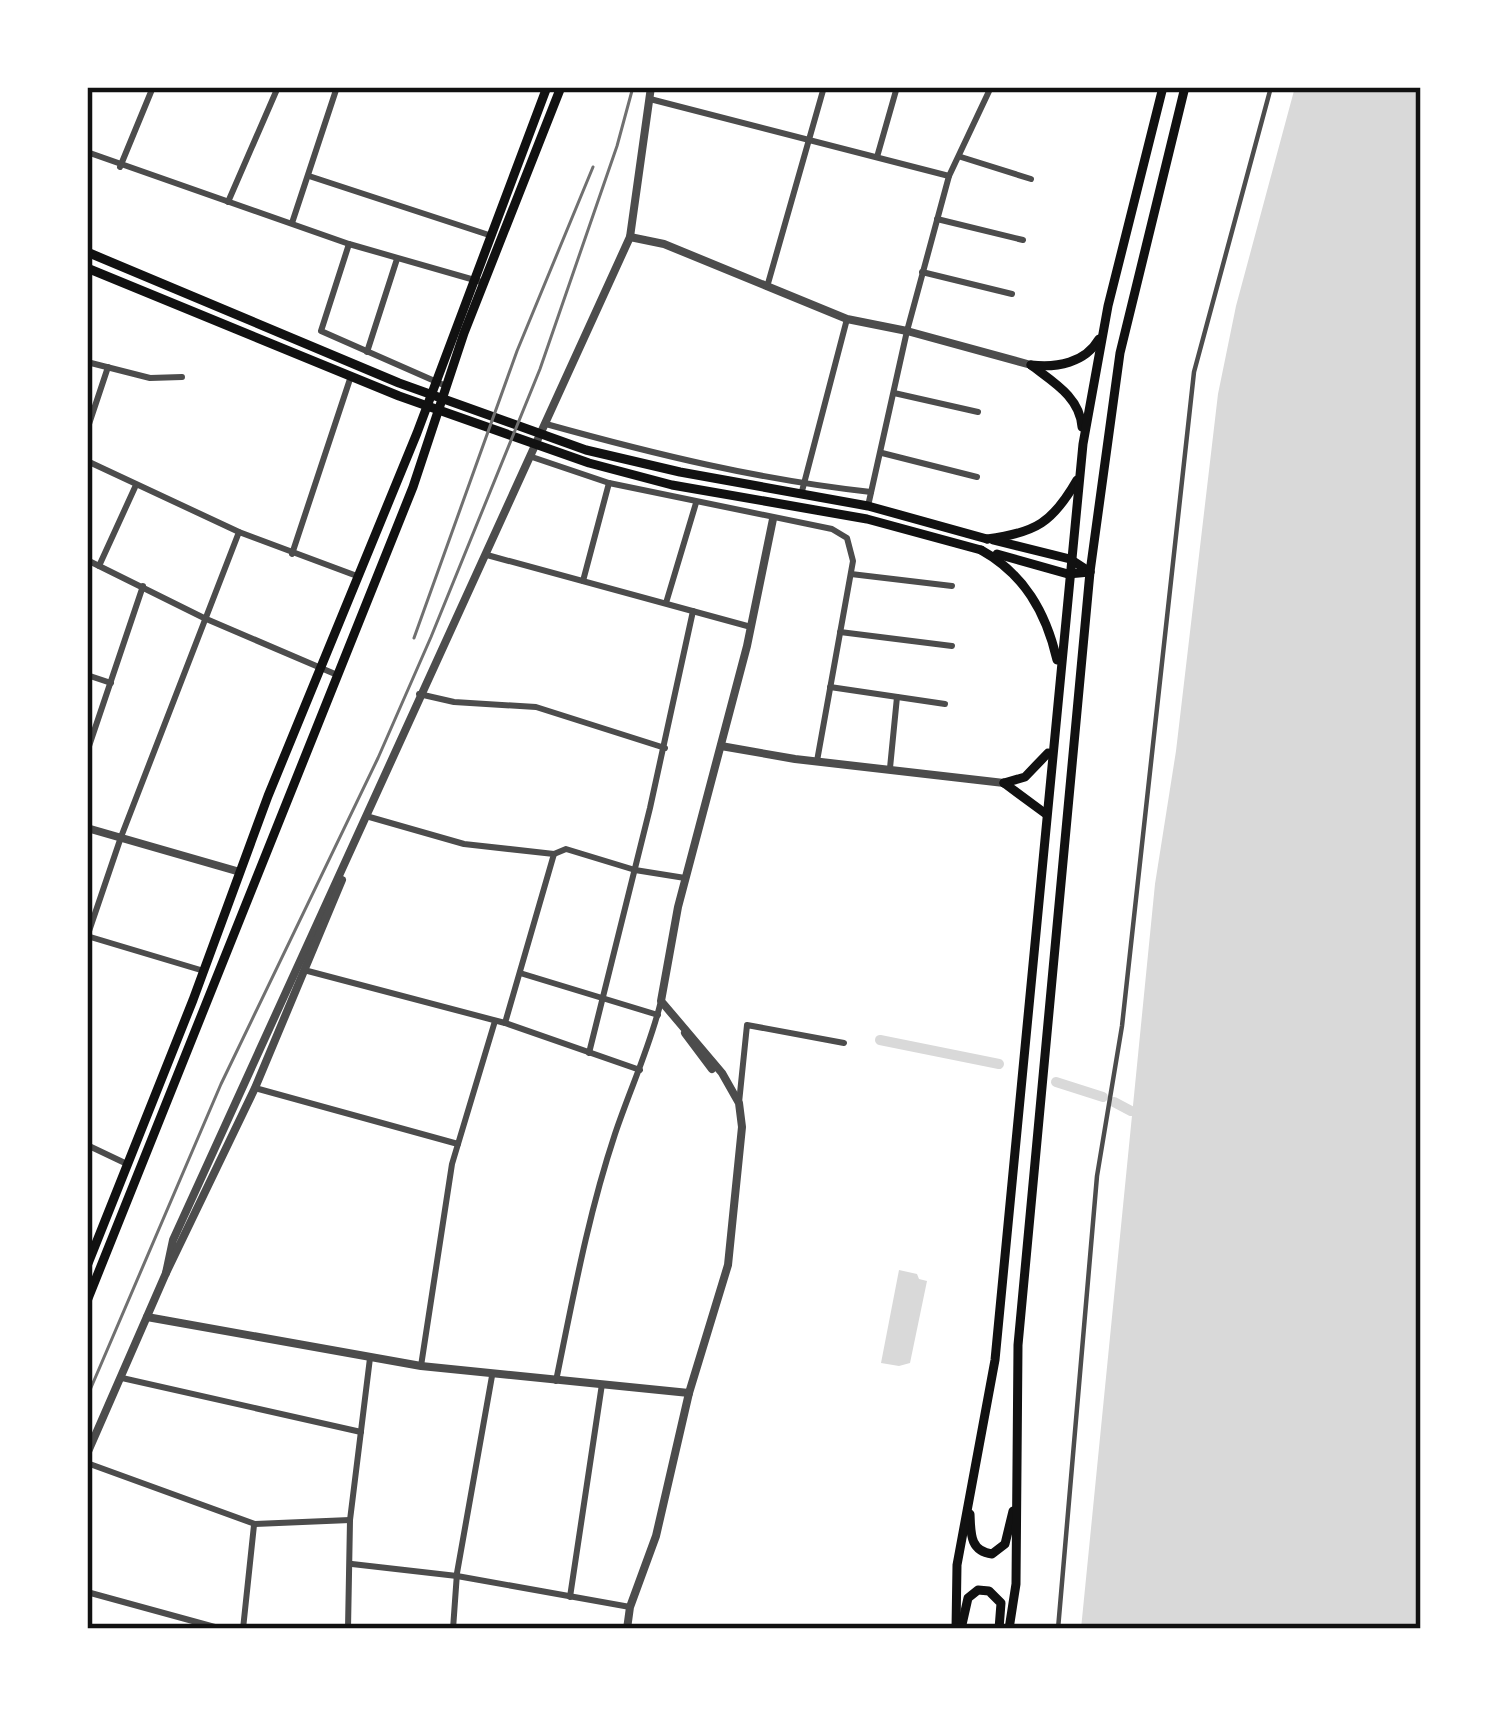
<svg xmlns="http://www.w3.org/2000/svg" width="1508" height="1716" font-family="'Open Sans',sans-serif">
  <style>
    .water { fill: #d9d9d9 }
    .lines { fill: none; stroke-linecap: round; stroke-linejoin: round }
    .canal { stroke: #d9d9d9; stroke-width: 10 }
    .pedestrian { stroke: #4c4c4c; stroke-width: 4.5 }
    .minor { stroke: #4c4c4c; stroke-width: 6 }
    .tertiary { stroke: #4c4c4c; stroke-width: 8 }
    .secondary { stroke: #111; stroke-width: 9 }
    .primary { stroke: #111; stroke-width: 9 }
    .trunk { stroke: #111; stroke-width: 9 }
    .rail { stroke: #707070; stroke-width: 3 }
    .neatline { fill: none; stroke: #111; stroke-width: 4.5 }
  </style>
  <rect width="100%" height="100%" fill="#fff"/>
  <g class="water">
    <polygon points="1295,87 1421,87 1421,1629 1081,1629 1155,884 1176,751 1218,394 1236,306"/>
    <polygon points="899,1270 917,1274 919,1279 927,1281 910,1363 899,1366 881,1363"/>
  </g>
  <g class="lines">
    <g class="canal">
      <polyline points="880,1040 999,1064"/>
      <polyline points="1056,1082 1103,1097"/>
      <polyline points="1114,1102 1131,1111"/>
    </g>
    <polyline class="pedestrian" points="1058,1629 1097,1176 1122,1026 1194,372 1271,87"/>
    <g class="minor">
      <polyline points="650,99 949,176"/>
      <polyline points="87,152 349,244 485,283"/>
      <polyline points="877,157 897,87"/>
      <polyline points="961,157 1031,179"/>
      <polyline points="120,167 153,87"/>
      <polyline points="309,176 492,236"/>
      <polyline points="228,202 278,87"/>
      <polyline points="937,219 1023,240"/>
      <polyline points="292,223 337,87"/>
      <polyline points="349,244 321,331 446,386"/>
      <polyline points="922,272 1012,294"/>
      <polyline points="767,287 824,87"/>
      <polyline points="367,352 397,259"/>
      <polyline points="87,362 150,378 182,377"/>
      <polyline points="894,393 978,412"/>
      <path d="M546,424C654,454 760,480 871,492"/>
      <polyline points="87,430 108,367"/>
      <polyline points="882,453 977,477"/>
      <polyline points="532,457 609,483 832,529 847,538 853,561 817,761"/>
      <polyline points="87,461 239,532 357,576"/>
      <polyline points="801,495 847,319"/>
      <polyline points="868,506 907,331 949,176 991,87"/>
      <polyline points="292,554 351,376"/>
      <polyline points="487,555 751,627"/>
      <polyline points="87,560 204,618 335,674"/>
      <polyline points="99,566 136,485"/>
      <polyline points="851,574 952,586"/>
      <polyline points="583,581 609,483"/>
      <polyline points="666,603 696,503"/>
      <polyline points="840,632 952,646"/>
      <polyline points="87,675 111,683"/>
      <polyline points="830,687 945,704"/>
      <polyline points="419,694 454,702 536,707 665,748"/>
      <polyline points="87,752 143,586"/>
      <polyline points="890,768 897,697"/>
      <polyline points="366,816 464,844 554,854 566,849 635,870 685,878"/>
      <polyline points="87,936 204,971"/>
      <polyline points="87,937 121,837 239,532"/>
      <polyline points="304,970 505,1023 640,1070"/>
      <polyline points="520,973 658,1015"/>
      <polyline points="505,1023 554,854"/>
      <polyline points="589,1053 650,808 693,611"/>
      <polyline points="255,1088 458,1144"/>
      <polyline points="739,1103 747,1025 844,1043"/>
      <polyline points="87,1145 127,1164"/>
      <polyline points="421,1366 452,1164 495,1021"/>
      <polyline points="122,1378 361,1432"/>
      <path d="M556,1381C573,1298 588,1215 615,1134C630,1089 650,1047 661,1001"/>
      <polyline points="87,1463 255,1524 350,1520"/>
      <polyline points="352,1564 457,1576 630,1607"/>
      <polyline points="87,1592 222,1629"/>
      <polyline points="570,1597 602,1384"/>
      <polyline points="243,1629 254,1525"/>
      <polyline points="348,1629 350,1520 370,1358"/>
      <polyline points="453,1629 457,1573 492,1376"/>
    </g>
    <g class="tertiary">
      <polyline points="630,237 664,244 847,319 907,331 1031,365"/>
      <polyline points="721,746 795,759 1004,783"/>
      <polyline points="87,828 240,872"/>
      <polyline points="685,1033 712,1069"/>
      <polyline points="166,1273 173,1240 630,237 651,87"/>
      <polyline points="147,1317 421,1366 689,1393"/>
      <polyline points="87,1454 166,1273 255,1088 342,880"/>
      <polyline points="627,1629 630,1607 656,1536 689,1393 728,1265 742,1127 739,1103 722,1073 661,1001 678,907 747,646 773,519"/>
    </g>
    <g class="secondary">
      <polyline points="87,252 399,383 586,450 680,472 868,506 987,539"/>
      <polyline points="87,268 399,396 589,463 672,485 867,519 981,550"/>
    </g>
    <g class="primary">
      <polyline points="87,1266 193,1000 268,796 417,433 547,87"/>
      <polyline points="87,1301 413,487 464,333 561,87"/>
    </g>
    <g class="trunk">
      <path d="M1031,365C1053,382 1080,397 1082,427"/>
      <path d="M1031,365C1057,368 1085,363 1099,339"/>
      <path d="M987,539C1036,533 1053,522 1077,480"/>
      <polyline points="993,540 1070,559 1090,572"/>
      <path d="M981,550C1024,574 1046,612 1057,660"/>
      <polyline points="997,554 1068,574 1090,572"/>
      <polyline points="1004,783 1025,777 1048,753"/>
      <polyline points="1004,783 1046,814"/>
      <path d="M970,1514C971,1532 969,1551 992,1554L1005,1544L1013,1511"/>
      <polyline points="956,1629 957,1565 995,1360 1083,444 1108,306 1163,87"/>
      <polyline points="961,1629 968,1598 978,1590 989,1591 1001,1603 999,1629"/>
      <polyline points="1009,1629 1016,1584 1018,1345 1090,572 1120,353 1185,87"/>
    </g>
    <g class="rail">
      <polyline points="414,638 517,351 593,167"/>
      <polyline points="87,1397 221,1084 378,758 431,637 540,369 617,146 633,87"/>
    </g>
  </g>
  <rect width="1508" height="1716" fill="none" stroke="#ffffff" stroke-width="180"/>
  <rect x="90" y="90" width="1328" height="1536" class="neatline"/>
</svg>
